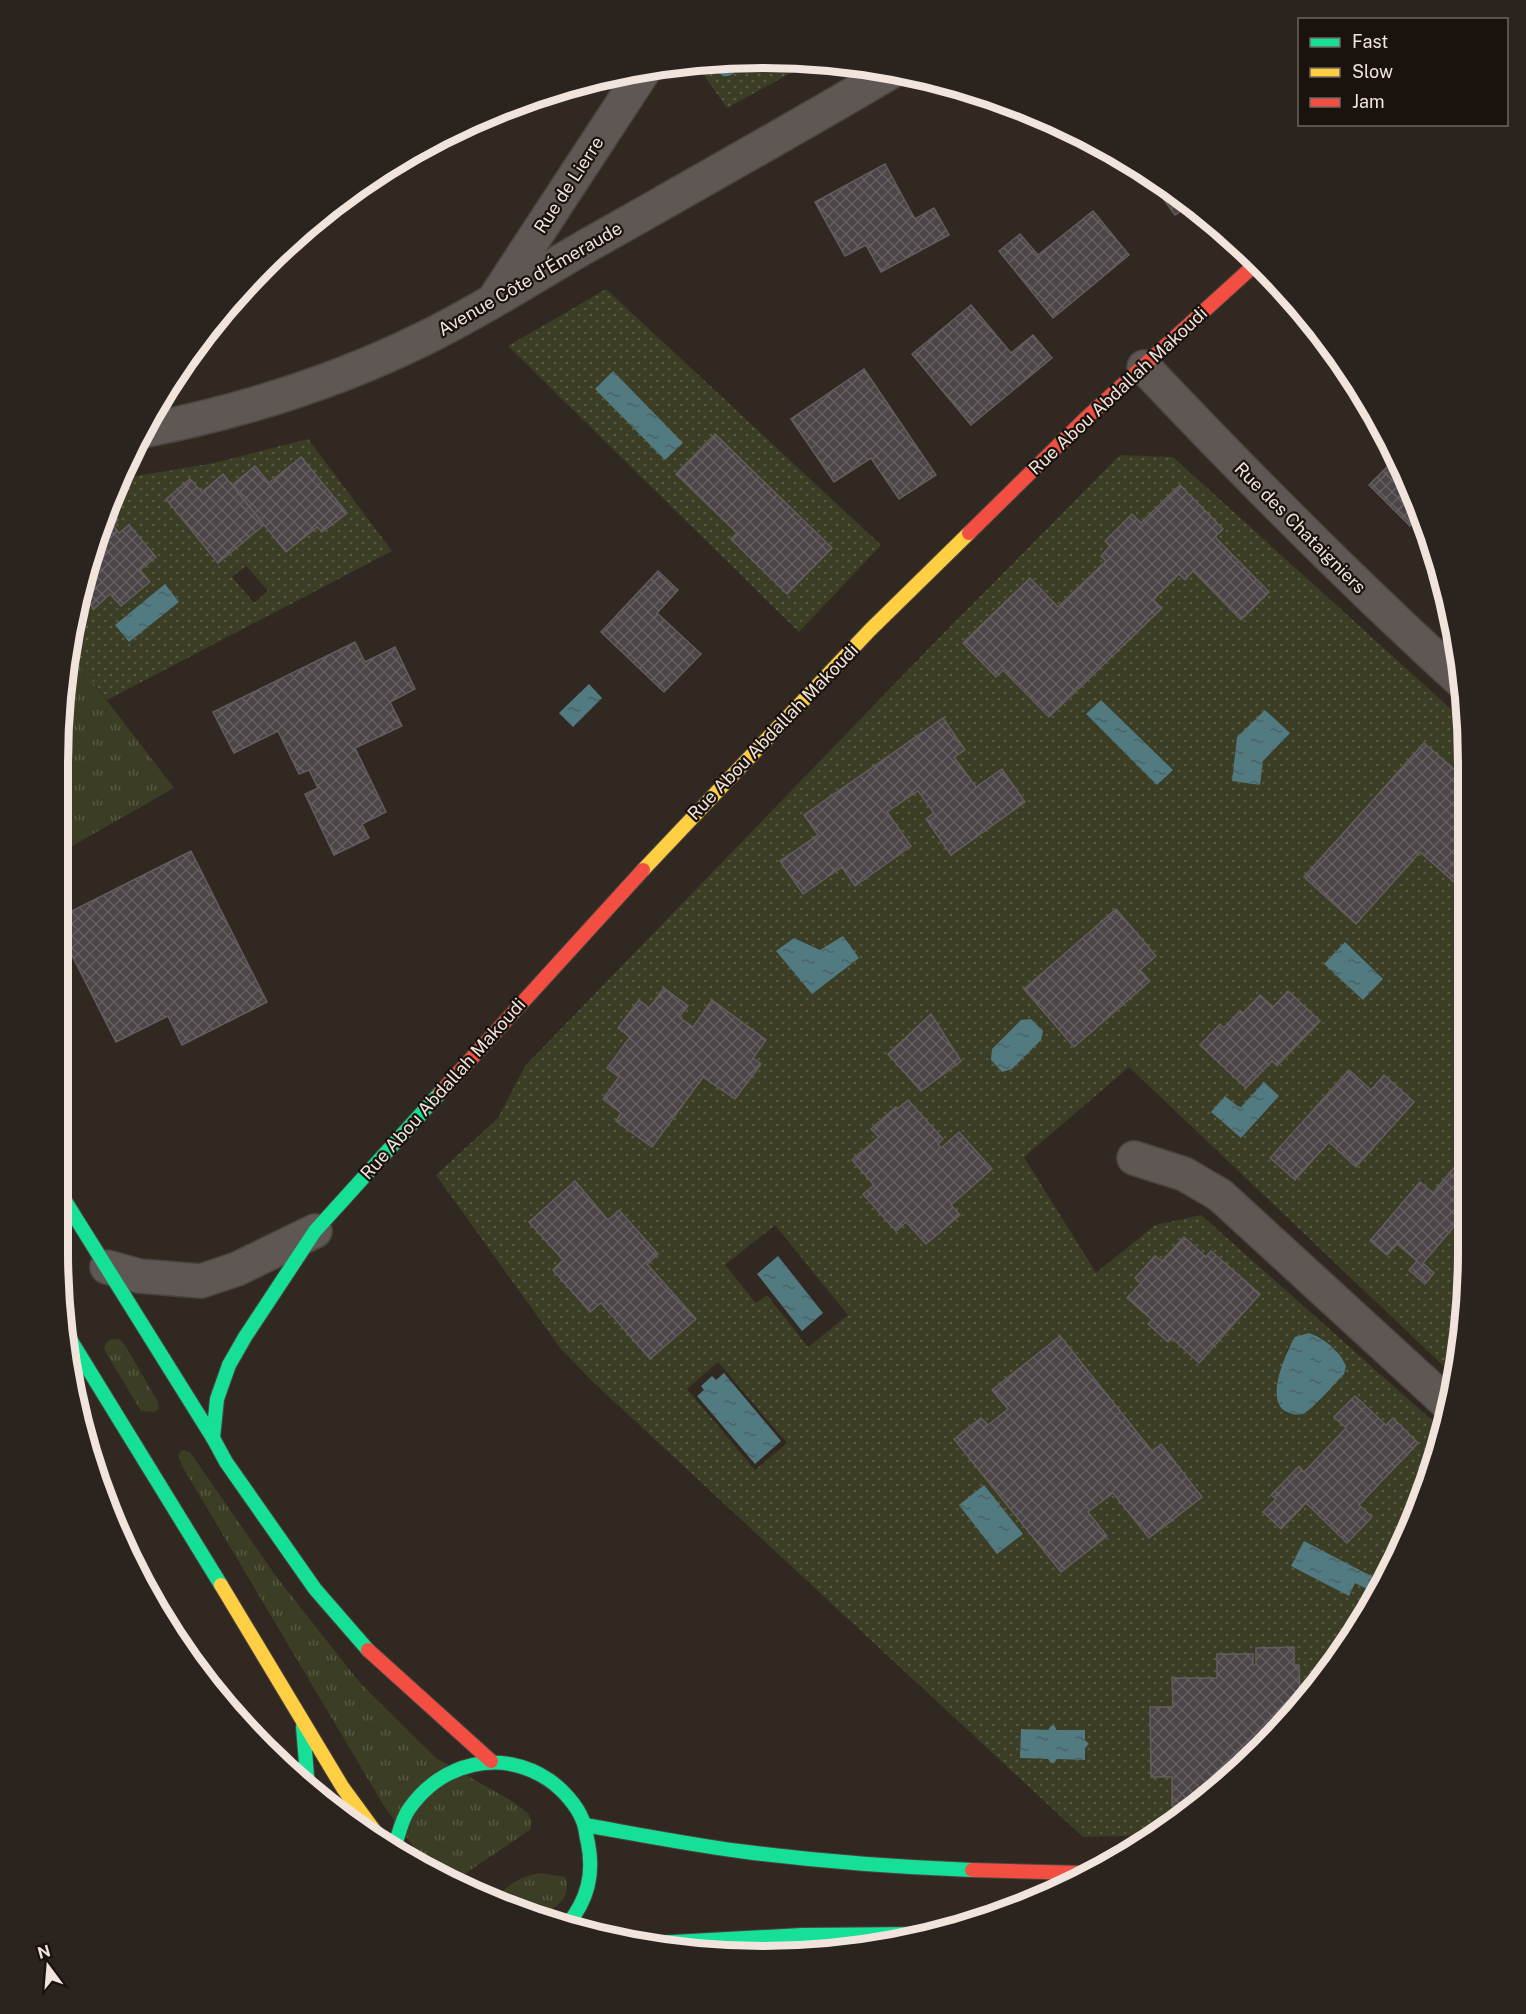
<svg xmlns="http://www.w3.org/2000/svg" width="1526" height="2014" font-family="'Public Sans',sans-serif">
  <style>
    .grass { fill: url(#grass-tufts) }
    .garden { fill: url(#garden-dots); fill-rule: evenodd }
    .water { fill: url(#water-ripples) }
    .building { fill: url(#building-cross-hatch); stroke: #645d5e; stroke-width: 1.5 }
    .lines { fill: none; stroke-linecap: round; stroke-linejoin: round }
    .street-casing { stroke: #4c443f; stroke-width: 36 }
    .fast-casing { stroke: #4c443f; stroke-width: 16 }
    .slow-casing { stroke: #4c443f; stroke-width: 16 }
    .jam-casing { stroke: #4c443f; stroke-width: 16 }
    .street { stroke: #5f5753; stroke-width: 33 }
    .fast { stroke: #16e098; stroke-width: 14 }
    .slow { stroke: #ffcf43; stroke-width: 14 }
    .jam { stroke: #f24e42; stroke-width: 14 }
    .labels { text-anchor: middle; stroke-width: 4.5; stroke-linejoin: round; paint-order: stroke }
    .street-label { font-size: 18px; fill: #f0e4dd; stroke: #1a120d }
    .rim { fill: none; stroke: #f0e4dd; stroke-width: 8 }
  </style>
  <defs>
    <pattern id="grass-tufts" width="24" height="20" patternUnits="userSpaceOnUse" patternTransform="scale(1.5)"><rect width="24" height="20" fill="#3b3d24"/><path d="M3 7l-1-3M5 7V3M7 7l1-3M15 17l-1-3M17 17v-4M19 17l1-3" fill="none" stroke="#585943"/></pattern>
    <pattern id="garden-dots" width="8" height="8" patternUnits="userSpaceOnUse" patternTransform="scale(1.5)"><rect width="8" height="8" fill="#3b3d24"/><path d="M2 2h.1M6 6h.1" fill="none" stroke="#585943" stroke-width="1.8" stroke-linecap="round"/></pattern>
    <pattern id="water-ripples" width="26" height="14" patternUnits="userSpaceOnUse" patternTransform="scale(1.5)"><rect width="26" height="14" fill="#517a81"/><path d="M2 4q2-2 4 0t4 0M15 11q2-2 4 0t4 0" fill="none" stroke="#4d6265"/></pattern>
    <pattern id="building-cross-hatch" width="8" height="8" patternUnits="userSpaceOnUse" patternTransform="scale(1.5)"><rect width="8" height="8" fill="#4c4548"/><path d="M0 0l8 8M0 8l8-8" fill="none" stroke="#666062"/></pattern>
  </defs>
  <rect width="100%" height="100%" fill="#322822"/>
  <g class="grass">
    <polygon points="69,651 174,788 58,854 58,717"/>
    <polygon points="111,1339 119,1339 125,1345 158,1402 159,1409 154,1412 141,1411 108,1356 104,1349 106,1343"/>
    <polygon points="182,1450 190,1452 275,1575 360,1683 436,1758 510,1800 528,1813 532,1822 530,1830 457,1879 452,1881 419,1854 384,1806 182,1466 178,1455"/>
    <path d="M541,1873L565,1877C572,1898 559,1903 544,1916L495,1899C507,1885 523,1875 541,1873Z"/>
  </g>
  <g class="garden">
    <polygon points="763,57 811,62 727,108 696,64 711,62 715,71 738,72 743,59"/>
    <path d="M606,289L881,545L799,632L508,346ZM715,434L831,548L787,594L731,540L737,533L676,474Z"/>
    <path d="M308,439L392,551L107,700L69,651L79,591L94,608L110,594L121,606L149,583L140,570L156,556L129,525L119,533L113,525L118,520L108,508L119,479L214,463ZM255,466L269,483L346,513L322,532L317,527L286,552L264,525L218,563L166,499L190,479L202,492L223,474L232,485ZM246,566L268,591L254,603L232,577Z"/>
    <path d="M1120,455L1173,457L1463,720V777L1424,743L1304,877L1356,923L1420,852L1463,890V1157L1433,1193L1420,1183L1370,1241L1387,1255L1397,1244L1417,1261L1409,1271L1425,1284L1434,1273L1423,1263L1457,1223L1463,1228V1343L1455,1377L1129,1067L1024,1157L1096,1273L1155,1225L1201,1215L1443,1430L1431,1478L1374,1604L1306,1699H1300L1299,1665H1294V1647L1256,1648V1665L1217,1678H1172L1173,1707H1150L1151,1777H1172V1806H1192L1159,1835L1083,1837L592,1381L561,1349L436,1175L498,1118L525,1066L939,638ZM1180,485L1223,529L1215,537L1269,592L1241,619L1193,571L1185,579L1179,574L1153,600L1161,608L1049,717L1003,670L996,676L963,643L1029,578L1058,607L1106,561L1101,556L1110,546L1132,514L1141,523ZM1101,700L1172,770L1158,785L1086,715ZM1265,710L1289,734L1263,761ZM943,718L965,749L954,757L976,787L1002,769L1025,802L951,854L926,819L934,813L918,791L887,812L911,847L856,886L842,867L803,894L780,861L818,835ZM1115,910L1156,955L1140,970L1149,981L1074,1047L1024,989ZM794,938L820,950L777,951ZM664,988L687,1005L679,1017L693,1027L712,1001L766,1040L753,1058L761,1064L735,1099L703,1077L652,1147L616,1121L621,1113L619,1077L607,1068L630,1037L619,1028L639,1000L649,1008ZM1288,991L1320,1021L1278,1065L1272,1061L1246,1088L1200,1045L1220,1024L1224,1028L1240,1011L1243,1013L1260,995L1273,1007ZM931,1014L961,1061L921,1091ZM1349,1070L1371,1090L1384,1076L1414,1102L1357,1166L1329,1142L1296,1180L1270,1158ZM908,1100L943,1139L938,1144L941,1148L959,1133L951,1205L959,1214L906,1222L896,1231L863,1194L874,1185L879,1137L871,1128L895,1107L897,1109ZM575,1182L608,1220L620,1211L658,1254L647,1264L696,1319L650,1359L601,1303L589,1312L553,1270L563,1260L529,1222ZM775,1225L848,1315L808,1347L767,1295L756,1303L725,1265ZM1184,1237L1206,1257L1212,1251L1260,1294L1199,1363L1172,1338L1168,1342L1148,1324L1152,1320L1128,1299L1141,1283L1136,1278L1155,1256L1162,1261ZM1309,1333C1324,1338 1340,1351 1346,1366L1343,1374L1305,1414L1278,1380L1288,1347ZM1060,1336L1152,1451L1161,1445L1202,1497L1149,1538L1113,1493L1088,1512L1107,1537L1061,1572L954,1439L981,1418L988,1425L1008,1409L993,1390ZM718,1362L787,1443L755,1470L687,1389ZM1354,1396L1386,1425L1393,1418L1418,1443L1359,1505L1372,1517L1306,1503L1281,1529L1263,1513L1276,1499L1272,1495L1299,1467L1304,1472L1346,1428L1335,1417ZM1054,1725C1062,1737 1081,1735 1089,1745L1057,1759H1049L1051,1726Z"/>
  </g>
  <g class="water">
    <path d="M743,59C735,79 722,83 711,63Z"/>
    <polygon points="613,371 683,443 665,460 595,389"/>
    <polygon points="165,584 179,602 129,642 115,625"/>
    <polygon points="589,684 602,698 573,727 559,713"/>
    <polygon points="1101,700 1173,770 1157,785 1086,714"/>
    <polygon points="1265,710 1290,733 1263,761 1260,785 1232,781 1237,737"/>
    <polygon points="843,936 859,958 812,994 776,951 794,938 820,950"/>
    <polygon points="1345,942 1383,979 1363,1000 1324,964"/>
    <polygon points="1031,1019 1043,1031 1041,1040 1012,1069 1002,1072 991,1060 992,1049 1021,1020"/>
    <polygon points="1264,1082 1279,1096 1241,1138 1211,1112 1225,1096 1240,1108"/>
    <polygon points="778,1256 823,1313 802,1331 757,1274"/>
    <path d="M1309,1333C1324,1338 1340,1351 1346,1366L1344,1374C1337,1381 1311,1411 1303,1414C1297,1416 1291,1414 1285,1411C1265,1399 1286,1352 1295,1337Z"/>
    <polygon points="724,1373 781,1441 755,1464 697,1396 704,1390 701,1386 712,1376 716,1380"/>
    <polygon points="984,1485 1023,1534 997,1554 959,1505"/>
    <polygon points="1304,1541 1375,1578 1369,1590 1355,1583 1349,1596 1291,1566"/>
    <polygon points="1054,1725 1057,1730 1085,1730 1085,1740 1089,1744 1085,1748 1085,1760 1057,1759 1054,1763 1051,1763 1048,1759 1020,1758 1021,1729 1048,1730 1051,1726"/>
  </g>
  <g class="building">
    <polygon points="885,164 915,219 934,208 949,235 881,272 866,245 845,256 815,202"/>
    <polygon points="1141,168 1155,176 1190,205 1175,215"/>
    <polygon points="1093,211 1129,255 1053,318 999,251 1020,234 1038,255"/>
    <polygon points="971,305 1011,353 1033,335 1052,358 971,425 912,354"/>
    <polygon points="864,369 936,475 899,499 871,458 834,482 791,419"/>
    <polygon points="715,434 832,548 787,594 731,539 737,533 676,474"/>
    <polygon points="301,457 347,513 322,532 317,527 286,552 232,485 255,466 269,483"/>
    <polygon points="1394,460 1421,515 1410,526 1369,485"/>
    <polygon points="223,474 264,525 218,563 166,499 190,479 202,492"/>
    <polygon points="1180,485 1223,529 1215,537 1269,592 1241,620 1193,571 1185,580 1179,574 1153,600 1162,608 1049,717 1003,670 996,677 963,643 1030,578 1058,607 1106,561 1101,556 1110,546 1105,541 1132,514 1141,523"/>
    <polygon points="108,508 118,520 113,525 119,533 129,525 156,557 140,570 150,582 121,606 110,594 94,609 79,591 81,580"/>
    <polygon points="658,571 678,590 657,613 701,654 664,692 601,632"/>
    <polygon points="355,642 365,662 395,647 415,689 390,702 402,726 355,748 386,812 362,824 369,838 334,855 305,794 318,788 309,770 299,774 278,731 234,753 213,712"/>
    <polygon points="943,718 965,750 954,757 976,787 1002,769 1025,802 951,855 926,819 934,813 918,791 887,812 911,846 855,886 842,867 803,894 780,861 818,835 804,815"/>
    <polygon points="1424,743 1463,777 1463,890 1420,852 1356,924 1304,877"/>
    <polygon points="191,851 267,1002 182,1045 168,1016 116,1042 58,928 58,918"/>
    <polygon points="1116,909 1156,956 1140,970 1150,981 1074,1047 1024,989"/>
    <polygon points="664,988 688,1006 679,1017 693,1027 712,1000 766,1040 753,1058 761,1064 735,1099 703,1077 652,1147 616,1121 621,1113 603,1099 619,1077 607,1068 630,1037 618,1028 639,1000 649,1008"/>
    <polygon points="1288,991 1320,1021 1277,1066 1272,1061 1246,1088 1200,1045 1220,1024 1224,1028 1240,1011 1243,1013 1260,995 1273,1007"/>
    <polygon points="931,1014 961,1061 921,1091 888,1054"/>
    <polygon points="1349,1070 1371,1090 1384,1075 1414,1102 1356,1167 1329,1142 1295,1180 1270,1158"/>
    <polygon points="908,1100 943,1139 938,1144 941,1148 959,1132 992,1169 951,1205 960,1215 926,1244 906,1222 896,1231 863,1194 874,1185 852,1160 879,1137 871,1129 896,1107 897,1109"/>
    <polygon points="1463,1157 1463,1228 1457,1223 1423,1263 1434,1273 1425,1284 1409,1270 1417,1261 1397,1244 1387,1255 1370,1241 1420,1182 1433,1193"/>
    <polygon points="575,1181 608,1220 619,1210 658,1254 647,1264 696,1319 650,1359 601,1303 590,1312 553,1270 563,1260 529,1222"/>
    <polygon points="1184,1237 1206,1257 1211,1251 1260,1294 1199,1363 1172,1338 1168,1342 1148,1324 1152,1320 1127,1298 1141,1283 1135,1278 1155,1256 1162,1261"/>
    <polygon points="1060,1336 1152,1451 1161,1444 1202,1497 1149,1538 1113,1493 1088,1512 1107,1536 1061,1572 954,1439 981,1418 988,1425 1008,1409 992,1390"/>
    <polygon points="1355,1396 1386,1425 1393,1418 1418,1443 1359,1505 1372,1517 1347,1543 1306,1503 1281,1529 1263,1512 1276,1499 1271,1495 1299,1466 1304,1472 1346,1428 1334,1417"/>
    <polygon points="1294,1647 1294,1665 1299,1665 1300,1699 1306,1699 1294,1717 1192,1806 1172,1806 1172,1777 1151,1777 1150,1707 1173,1707 1172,1678 1217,1678 1217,1654 1253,1654 1253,1665 1256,1665 1256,1648"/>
  </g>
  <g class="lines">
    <g class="street-casing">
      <g id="street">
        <polyline points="497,295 645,69"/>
        <path d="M1144,367C1247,476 1352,582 1463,683"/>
        <path d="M142,431C240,412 336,382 425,338C480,311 531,278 583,248C687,189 791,131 894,70"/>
        <polyline points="1134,1158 1184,1174 1220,1195 1449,1405"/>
        <polyline points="107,1267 139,1276 201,1281 237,1269 315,1231"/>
      </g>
    </g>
    <g class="fast-casing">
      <g id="fast">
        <polyline points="57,1188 213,1438 226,1462 315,1589 368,1650"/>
        <polyline points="68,1336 221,1585"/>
        <polyline points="213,1438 217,1399 229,1365 245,1337 315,1231 440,1093"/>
        <polyline points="303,1727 308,1787"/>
        <path d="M585,1825C636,1834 687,1844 739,1851C816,1861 894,1867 972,1870"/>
        <path d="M393,1851C398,1838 401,1820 409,1809C442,1762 501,1748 549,1780C562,1789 577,1805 583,1821C586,1828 586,1836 588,1843C594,1874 588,1899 568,1924"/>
        <polyline points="636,1944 802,1935 919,1934"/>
      </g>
    </g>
    <g class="slow-casing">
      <g id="slow">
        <polyline points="643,870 870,630 969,533"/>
        <polyline points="221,1585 343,1788 379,1837 393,1850"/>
      </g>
    </g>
    <g class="jam-casing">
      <g id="jam">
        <polyline points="969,533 1085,419 1259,261"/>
        <polyline points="440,1093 643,870"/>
        <polyline points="368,1650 491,1761"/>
        <polyline points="972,1870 1084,1873"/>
      </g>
    </g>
    <use href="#street" class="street"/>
    <use href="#fast" class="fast"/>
    <use href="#slow" class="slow"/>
    <use href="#jam" class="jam"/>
  </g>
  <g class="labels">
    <g class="street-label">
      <text transform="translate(569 185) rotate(-57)" y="6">Rue de Lierre</text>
      <text transform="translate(530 279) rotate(-30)" y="6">Avenue Côte d'Émeraude</text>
      <text transform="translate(1118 391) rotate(-43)" y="6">Rue Abou Abdallah Makoudi</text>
      <text transform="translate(1300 528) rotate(45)" y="6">Rue des Chataigniers</text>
      <text transform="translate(773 732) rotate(-46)" y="6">Rue Abou Abdallah Makoudi</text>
      <text transform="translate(443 1089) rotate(-48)" y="6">Rue Abou Abdallah Makoudi</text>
    </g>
  </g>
  <path d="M0 0H1526V2014H0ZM763 68H763A695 695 0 0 1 1458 763V1251A695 695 0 0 1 763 1946H763A695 695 0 0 1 68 1251V763A695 695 0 0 1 763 68Z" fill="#2b231e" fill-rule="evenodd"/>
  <path class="rim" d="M763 68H763A695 695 0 0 1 1458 763V1251A695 695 0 0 1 763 1946H763A695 695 0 0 1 68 1251V763A695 695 0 0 1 763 68Z"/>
  <rect x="1298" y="18" width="210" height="108" fill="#1a120d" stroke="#706660" stroke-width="1.5"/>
  <rect x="1310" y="38" width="30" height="9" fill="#16e098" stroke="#706660" stroke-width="1.5"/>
  <text x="1352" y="48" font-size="18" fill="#f0e4dd">Fast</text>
  <rect x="1310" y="68" width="30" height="9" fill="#ffcf43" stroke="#706660" stroke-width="1.5"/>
  <text x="1352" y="78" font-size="18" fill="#f0e4dd">Slow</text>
  <rect x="1310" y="98" width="30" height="9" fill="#f24e42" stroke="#706660" stroke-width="1.5"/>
  <text x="1352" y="108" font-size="18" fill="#f0e4dd">Jam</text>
  <g transform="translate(48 1966) rotate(344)" stroke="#1a120d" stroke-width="4.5" paint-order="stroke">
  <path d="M0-4.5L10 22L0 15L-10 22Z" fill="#f0e4dd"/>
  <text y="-9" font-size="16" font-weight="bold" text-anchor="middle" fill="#f0e4dd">N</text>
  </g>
</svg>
